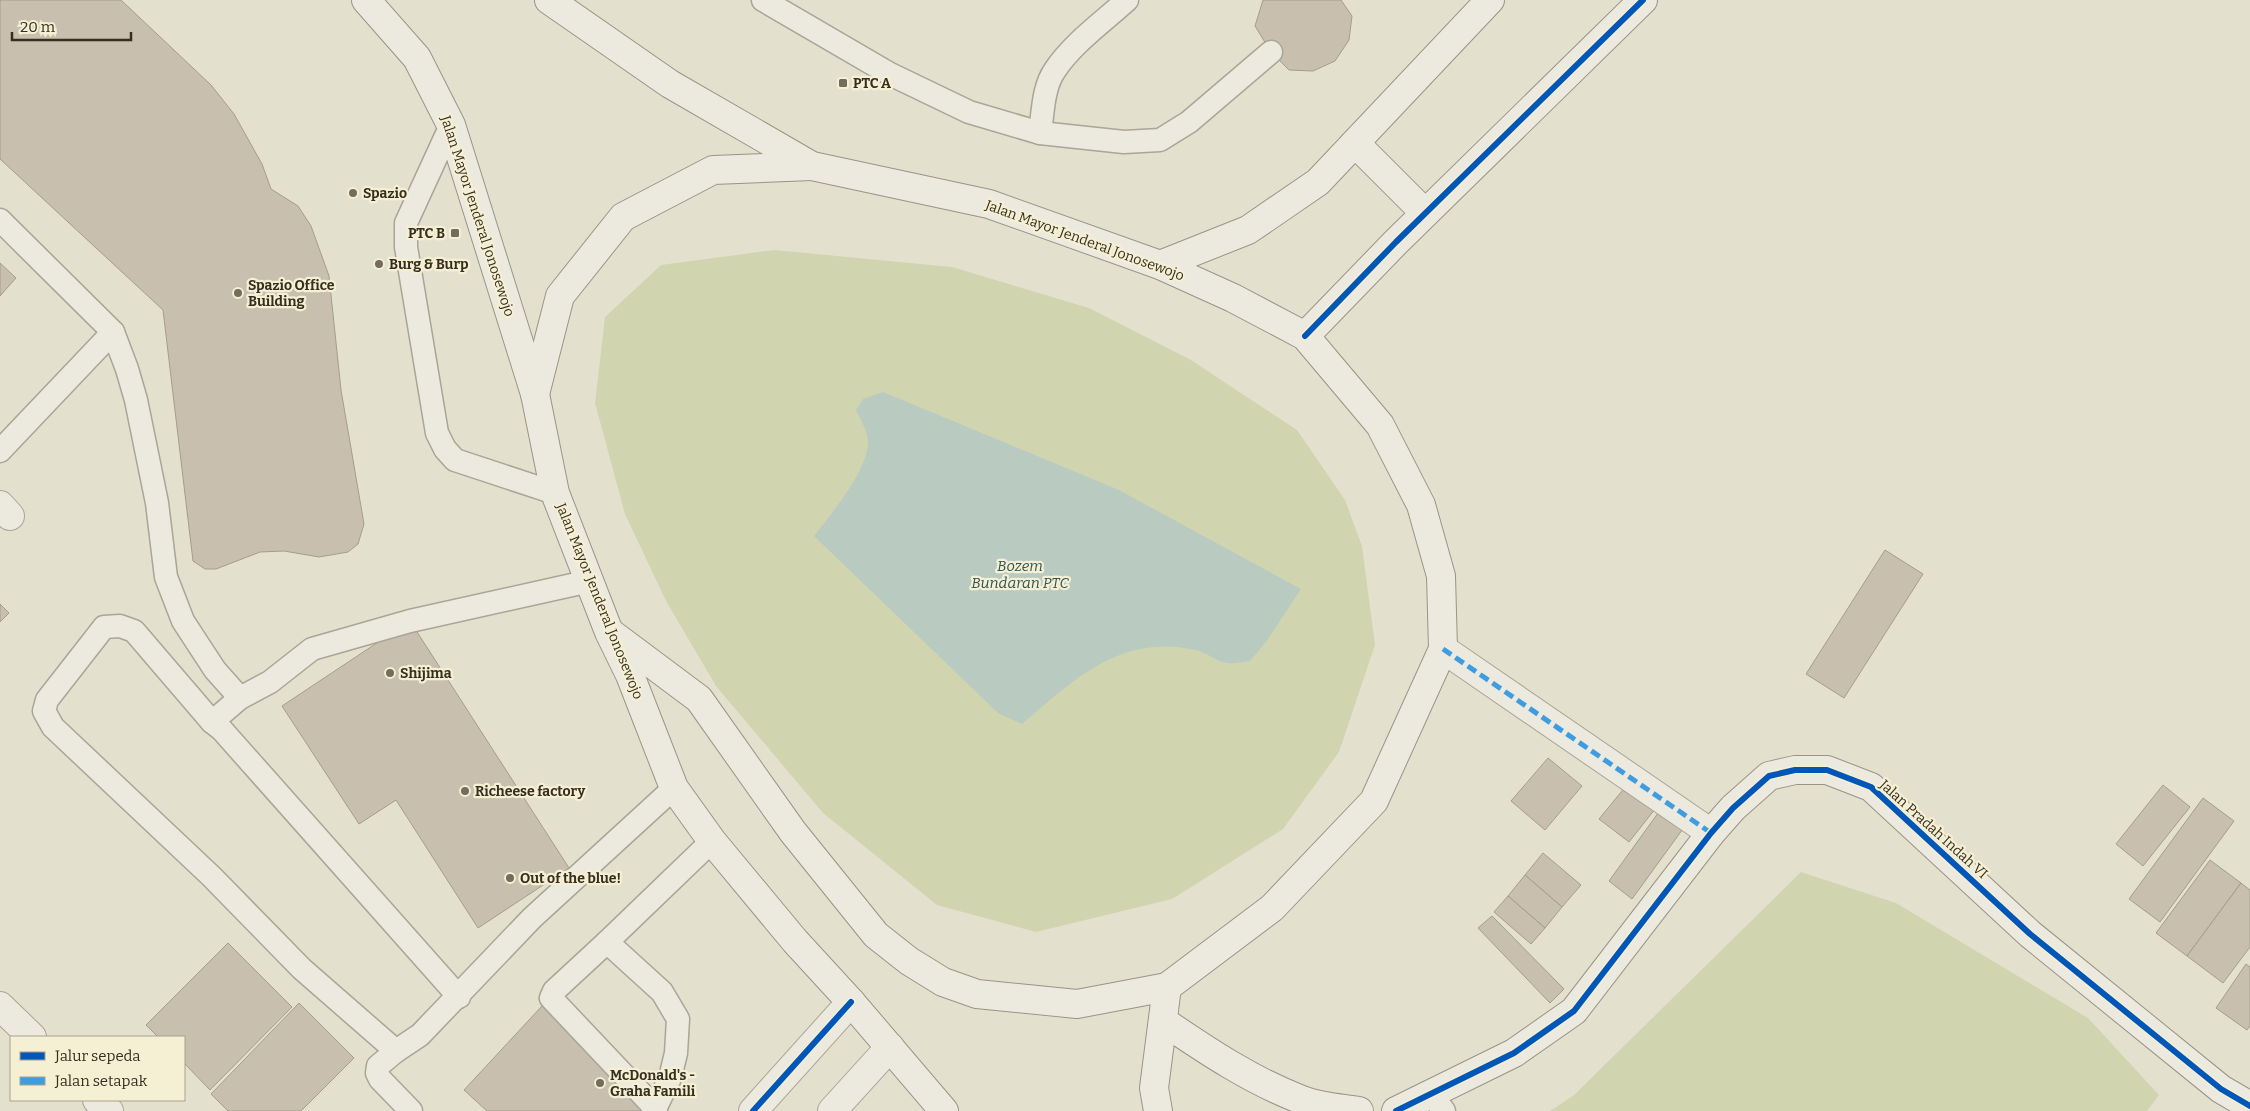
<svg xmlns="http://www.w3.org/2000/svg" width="2250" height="1111" font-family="Bitter,serif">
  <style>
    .green { fill: #d0d5b0 }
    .water { fill: #b9cac1 }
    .building { fill: #c8bfaf; stroke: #a49c8d }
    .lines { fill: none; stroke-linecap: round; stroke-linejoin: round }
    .lane-casing { stroke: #a9a597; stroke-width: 25 }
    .street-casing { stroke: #a9a597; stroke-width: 30 }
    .secondary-casing { stroke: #999486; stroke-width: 30 }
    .lane { stroke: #ece9df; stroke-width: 22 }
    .street { stroke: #ece9df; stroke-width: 28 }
    .secondary { stroke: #ece9df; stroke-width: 28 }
    .quiet { stroke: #3e9de0; stroke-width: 5; stroke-dasharray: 10 5; stroke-linecap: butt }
    .cycleway-casing { stroke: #f5efd4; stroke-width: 9 }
    .cycleway { stroke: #0057b8; stroke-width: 6 }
    .poi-dot { fill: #746c5c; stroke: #f5efd4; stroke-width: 2 }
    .labels { text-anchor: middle; stroke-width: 4.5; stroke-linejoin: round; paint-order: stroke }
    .poi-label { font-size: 14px; font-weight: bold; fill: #382e1f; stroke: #f5efd4; text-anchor: start }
    .street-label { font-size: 14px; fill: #382e1f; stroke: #f5efd4 }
    .water-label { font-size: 15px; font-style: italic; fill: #2e5558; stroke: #f5efd4 }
  </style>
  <rect width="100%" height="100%" fill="#e4e0ce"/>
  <g class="green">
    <polygon points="774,250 952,267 1089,308 1191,360 1297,430 1345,500 1362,546 1375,645 1339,752 1283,829 1172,899 1036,932 937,905 823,813 716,686 666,601 625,514 595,403 605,317 661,265"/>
    <polygon points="1801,872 1896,903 2088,1018 2159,1095 2147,1111 1550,1111 1574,1095"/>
  </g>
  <path class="water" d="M883,392L1119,490L1301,589L1266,642L1250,661C1243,662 1234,664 1227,663C1216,661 1206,652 1195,650C1121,633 1073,680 1022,724L998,713L814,536C830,515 875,463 867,435C865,427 860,418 856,410L863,399Z"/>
  <g class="building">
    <polygon points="0,0 121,0 211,85 234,114 262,164 271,189 298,206 311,226 329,276 341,390 364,524 358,544 348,552 319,557 284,551 260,552 216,569 205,569 193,561 163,310 0,159"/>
    <polygon points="1263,0 1341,0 1352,16 1349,40 1335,61 1313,71 1289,70 1271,52 1255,26"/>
    <polygon points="0,263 16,278 0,296"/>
    <polygon points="1885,550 1923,574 1844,698 1806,674"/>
    <polygon points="0,604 9,613 0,622"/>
    <polygon points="410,621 569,868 478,928 396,800 359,824 282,706"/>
    <polygon points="1548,758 1582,786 1545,830 1511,801"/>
    <polygon points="1631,780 1659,804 1629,842 1599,819"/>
    <polygon points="2163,785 2190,807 2143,866 2116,844"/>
    <polygon points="2203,798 2234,821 2160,922 2129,899"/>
    <polygon points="1661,809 1685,826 1632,899 1609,881"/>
    <polygon points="1543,853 1581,885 1562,907 1525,875"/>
    <polygon points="2210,860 2241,883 2187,956 2156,933"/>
    <polygon points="1525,875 1562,907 1545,928 1508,896"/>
    <polygon points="2241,883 2250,890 2250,947 2223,983 2187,956"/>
    <polygon points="1508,896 1545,928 1531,944 1494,912"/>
    <polygon points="1492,916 1564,989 1550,1003 1478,928"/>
    <polygon points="228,943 292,1007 210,1090 184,1063 184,1037 158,1037 146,1025"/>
    <polygon points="2246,964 2250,967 2250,1026 2247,1030 2216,1008"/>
    <polygon points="299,1003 354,1058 301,1111 228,1111 211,1094"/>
    <polygon points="542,1006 651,1108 649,1111 487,1111 464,1090"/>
  </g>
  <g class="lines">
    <g class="lane-casing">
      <g id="lane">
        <polyline points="763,0 890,74 969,112 1040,133 1124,142 1160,140 1189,122 1271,52"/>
        <polyline points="451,125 406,223 406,247 437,433 445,449 455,460 555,493"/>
        <path d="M1040,133C1043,112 1043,87 1055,70C1073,43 1103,22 1127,0"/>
        <polyline points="0,220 113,332 127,369 136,400 157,503 166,577 183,621 215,670 240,698"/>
        <polyline points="0,451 113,332"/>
        <polyline points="212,722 240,698 270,682 312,649 410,621 590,581"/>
        <polyline points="607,942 662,992 678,1019 676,1053 670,1078 654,1111"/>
        <polyline points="396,1051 302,969 211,876 53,727 44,711 47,700 104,627 120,626 134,631 212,722 222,730 459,997"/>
        <polyline points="1431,1094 1444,1111"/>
        <polyline points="656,1109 551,998 554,991 607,942 712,841"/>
        <polyline points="411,1111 380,1079 377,1073 378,1066 396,1051 420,1035 532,918 674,788"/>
      </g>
    </g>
    <g class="street-casing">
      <g id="street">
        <polyline points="0,505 10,516"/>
        <polyline points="1443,649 1711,833"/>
        <polyline points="0,1006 32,1037"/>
        <polyline points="97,1100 109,1111"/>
        <polyline points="753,1111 851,1002"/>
        <polyline points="832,1111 890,1047"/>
      </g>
    </g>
    <g class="secondary-casing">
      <g id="secondary">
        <polyline points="366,0 417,58 451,125 535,394 555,493 609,632 630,675 674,788 712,841 795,941 851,1002 944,1111"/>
        <polyline points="549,0 670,84 812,166 989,204 1160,265 1233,298 1305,336 1380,425 1421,505 1441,576 1443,649 1374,801 1272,908 1167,987 1154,1088 1158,1111"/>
        <polyline points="1355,143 1425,213"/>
        <polyline points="1160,265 1248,230 1318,182 1490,0"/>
        <polyline points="1305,336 1396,242 1643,0"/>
        <polyline points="535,394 560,296 623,217 713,170 812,166"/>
        <polyline points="612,634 699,699 793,832 876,935 909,961 943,982 977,994 1077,1004 1167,987"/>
        <path d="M1163,1021C1207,1051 1252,1081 1302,1100C1320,1107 1341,1108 1359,1111"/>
        <polyline points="1396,1111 1514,1053 1574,1011 1711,833 1733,808 1769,776 1795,770 1827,770 1871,787 2030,934 2221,1089 2250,1106"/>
      </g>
    </g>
    <use href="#lane" class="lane"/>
    <use href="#street" class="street"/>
    <use href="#secondary" class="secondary"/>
    <polyline class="quiet" points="1443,649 1711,833"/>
    <g class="cycleway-casing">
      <g id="cycleway">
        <polyline points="1305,336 1396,242 1643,0"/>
        <polyline points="753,1111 851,1002"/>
        <polyline points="1396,1111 1514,1053 1574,1011 1711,833 1733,808 1769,776 1795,770 1827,770 1871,787 2030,934 2221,1089 2250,1106"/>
      </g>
    </g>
    <use href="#cycleway" class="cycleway"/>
  </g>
  <g class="poi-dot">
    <rect x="838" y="78" width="10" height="10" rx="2.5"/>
    <circle cx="353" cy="193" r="5"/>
    <rect x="450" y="228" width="10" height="10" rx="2.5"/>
    <circle cx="379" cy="264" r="5"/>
    <circle cx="238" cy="293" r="5"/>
    <circle cx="390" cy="673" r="5"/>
    <circle cx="465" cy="791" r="5"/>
    <circle cx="510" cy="878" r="5"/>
    <circle cx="600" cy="1083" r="5"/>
  </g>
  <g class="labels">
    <g class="poi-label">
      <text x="853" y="88">PTC A</text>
      <text x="363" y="198">Spazio</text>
      <text x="445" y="238" text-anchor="end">PTC B</text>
      <text x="389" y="269">Burg &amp; Burp</text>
      <text x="248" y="290">Spazio Office<tspan x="248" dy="16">Building</tspan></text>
      <text x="400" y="678">Shijima</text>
      <text x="475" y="796">Richeese factory</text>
      <text x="520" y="883">Out of the blue!</text>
      <text x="610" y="1080">McDonald's -<tspan x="610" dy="16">Graha Famili</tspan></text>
    </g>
    <g class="street-label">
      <text transform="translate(478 216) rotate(72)" y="5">Jalan Mayor Jenderal Jonosewojo</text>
      <text transform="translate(1085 240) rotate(20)" y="5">Jalan Mayor Jenderal Jonosewojo</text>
      <text transform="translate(600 601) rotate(68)" y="5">Jalan Mayor Jenderal Jonosewojo</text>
      <text transform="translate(1934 829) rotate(42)" y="5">Jalan Pradah Indah VI</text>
    </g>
    <g class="water-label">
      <text x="1020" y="571">Bozem<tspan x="1020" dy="17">Bundaran PTC</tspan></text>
    </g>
  </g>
  <rect x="10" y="1036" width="175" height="65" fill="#f5efd4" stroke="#a9a28c"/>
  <rect x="20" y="1052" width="25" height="8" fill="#0057b8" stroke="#a9a28c"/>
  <text x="55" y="1061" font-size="15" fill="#382e1f">Jalur sepeda</text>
  <rect x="20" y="1077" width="25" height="8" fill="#3e9de0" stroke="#a9a28c"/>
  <text x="55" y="1086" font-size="15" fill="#382e1f">Jalan setapak</text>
  <path d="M12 32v8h119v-8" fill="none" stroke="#382e1f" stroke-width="2.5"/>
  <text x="20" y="32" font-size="15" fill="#382e1f" stroke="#f5efd4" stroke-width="4" paint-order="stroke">20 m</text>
</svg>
